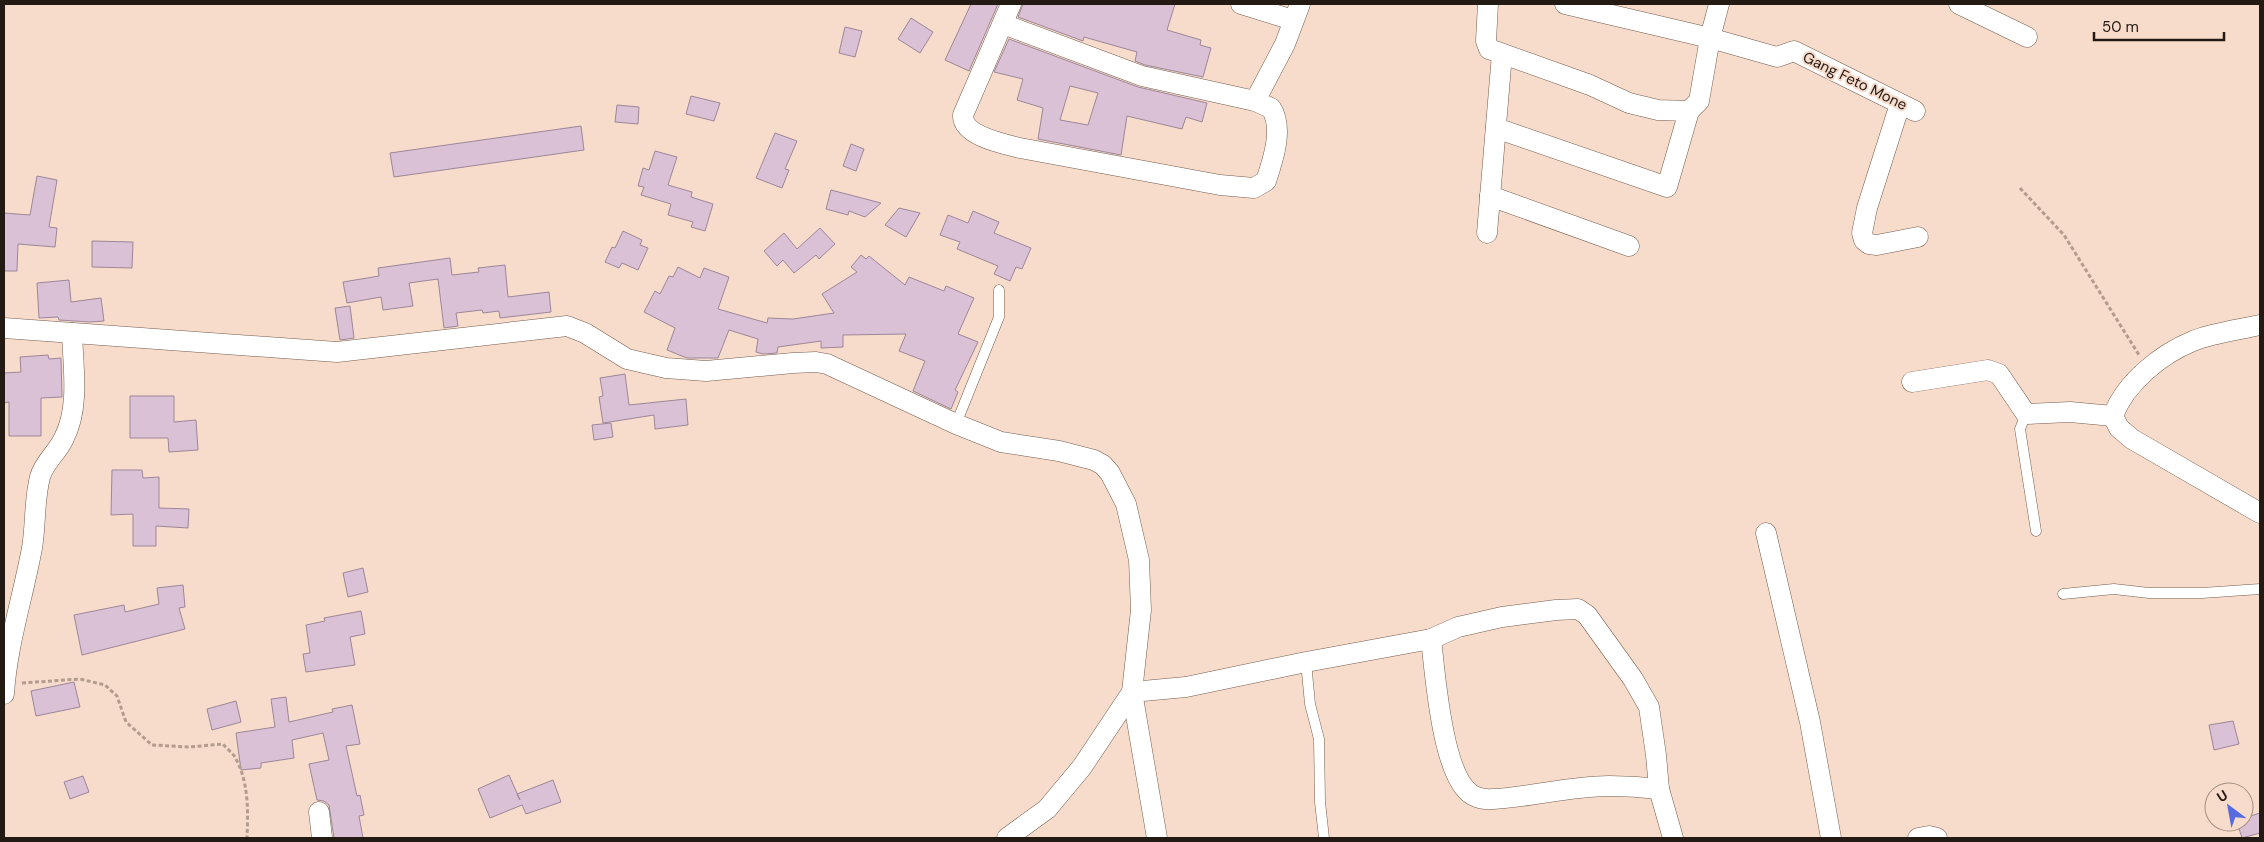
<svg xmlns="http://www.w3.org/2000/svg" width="2264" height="842" font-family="'DM Sans',sans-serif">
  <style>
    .building { fill: #dac1d5; stroke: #9d8699; fill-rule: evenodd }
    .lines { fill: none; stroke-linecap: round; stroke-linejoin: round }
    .service-casing { stroke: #745c4d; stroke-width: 11 }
    .minor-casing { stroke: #745c4d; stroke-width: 21 }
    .path { stroke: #b39c8f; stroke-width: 3; stroke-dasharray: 4 2.5; stroke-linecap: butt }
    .service { stroke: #fff; stroke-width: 10 }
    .minor { stroke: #fff; stroke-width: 20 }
    .labels { text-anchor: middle; stroke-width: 4; stroke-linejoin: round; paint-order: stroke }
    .street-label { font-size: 15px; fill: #241a14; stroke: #f8dccb }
  </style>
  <rect width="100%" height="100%" fill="#f8dccb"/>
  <g class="building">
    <polygon points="971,4 998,4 969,71 945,60"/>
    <polygon points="1023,4 1175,4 1167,30 1201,40 1200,45 1211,48 1203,77 1145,65 1135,61 1137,52 1084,37 1083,41 1018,17"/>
    <polygon points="911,18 933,32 920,53 898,39"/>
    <polygon points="845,27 862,31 855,57 839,53"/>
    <path d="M1009,39L1138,87L1207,103L1202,122L1186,117L1182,129L1127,116L1121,155L1038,139L1043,108L1017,100L1023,79L994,72ZM1070,86L1098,93L1088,125L1060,120Z"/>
    <polygon points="691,96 720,103 714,121 686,114"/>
    <polygon points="617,105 639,107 638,124 615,122"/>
    <polygon points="581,126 584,150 394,177 390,153"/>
    <polygon points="775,133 797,141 785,169 789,170 782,188 756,178"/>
    <polygon points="851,144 864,149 856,171 843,166"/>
    <polygon points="655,151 677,157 668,185 692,192 691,197 713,204 705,231 691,227 693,222 668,215 671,204 641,195 644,187 638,186 643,168 649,170"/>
    <polygon points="37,176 57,180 49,227 57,228 55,247 18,244 17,271 4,271 4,213 30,215"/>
    <polygon points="831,190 881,203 865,217 849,211 848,215 826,209"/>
    <polygon points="899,208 920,213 906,237 885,225"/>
    <polygon points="973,211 999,222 994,233 1031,248 1022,269 1016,267 1010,281 994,274 998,266 957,249 960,242 940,235 948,215 968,223"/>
    <polygon points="820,228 835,244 819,259 816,255 794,273 783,260 777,266 764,251 784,233 797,249"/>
    <polygon points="623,231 642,240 640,245 648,248 638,270 622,263 619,268 605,262 612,247 615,248"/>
    <polygon points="92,241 133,242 132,268 92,267"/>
    <polygon points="861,255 866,259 869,256 905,285 909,277 944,291 946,286 974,298 958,334 978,342 955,390 958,392 951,409 913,391 925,361 899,351 906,334 843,335 843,347 821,348 821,341 778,347 777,353 763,354 756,352 758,339 729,330 718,358 687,358 667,350 675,328 644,312 655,291 660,294 669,276 673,277 678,267 700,278 704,268 729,277 718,309 767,323 768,318 793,319 834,313 822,294 857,272 851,267"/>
    <polygon points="450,258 452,275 479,272 478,268 505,265 508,297 549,292 551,312 500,318 499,311 483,313 482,310 456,313 458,326 444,328 438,279 409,283 413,306 383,310 381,297 347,303 343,282 379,276 378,268"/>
    <polygon points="69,280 71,302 101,298 104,321 90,322 59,320 58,317 39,318 37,283"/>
    <polygon points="350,306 354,338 340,340 335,308"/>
    <polygon points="48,355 49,359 61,358 62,397 41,398 41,436 9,436 9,402 4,403 4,373 21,372 20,357"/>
    <polygon points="625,374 629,405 686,399 688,425 655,429 654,415 603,423 599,397 603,396 600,378"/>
    <polygon points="130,396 174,396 174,422 196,420 198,450 169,452 168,438 130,438"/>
    <polygon points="611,423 613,437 594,440 592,425"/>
    <polygon points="112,470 142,470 143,478 159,477 159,508 189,509 188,528 156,526 156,546 133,546 133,514 111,515"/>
    <polygon points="363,568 368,592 348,597 343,573"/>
    <polygon points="183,585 185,607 179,608 185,629 82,655 74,615 124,605 125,612 159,604 157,588"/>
    <polygon points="361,611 365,634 350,637 355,665 306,672 303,654 310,653 306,625 325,621 324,618"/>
    <polygon points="74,682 80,707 36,716 31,691"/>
    <polygon points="286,697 289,722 333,712 332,709 352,705 360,744 346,746 357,796 360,795 364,815 359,816 363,838 334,838 329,805 324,801 317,800 309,764 329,760 323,733 292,740 294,758 261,763 261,768 241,770 236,733 275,727 271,699"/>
    <polygon points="236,701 241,722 212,730 207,709"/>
    <polygon points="2233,721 2239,744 2214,750 2209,725"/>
    <polygon points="509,775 520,800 517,794 553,780 561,802 526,814 522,805 490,818 478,789"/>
    <polygon points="83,776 89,792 70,799 64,782"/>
    <polygon points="2260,813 2260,833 2242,838 2237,822 2244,822 2244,818"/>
  </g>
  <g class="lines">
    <g class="service-casing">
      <g id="service">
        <polyline points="2026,414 2020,429 2036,531"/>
        <polyline points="956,424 999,317 999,290"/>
        <polyline points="2063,594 2114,589 2149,593 2202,593 2260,589"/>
        <polyline points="1306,662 1310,704 1319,739 1320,802 1324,838"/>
      </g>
    </g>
    <g class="minor-casing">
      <g id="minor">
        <path d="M1011,4L963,115C962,136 1004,144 1020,148L1220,185L1254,188L1266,181C1273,160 1284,128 1271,108L1255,101"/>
        <polyline points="1241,4 1293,20"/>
        <polyline points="1488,4 1486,41 1489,49 1590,85 1629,103 1658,110 1689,111 1699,101 1710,38 1719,4"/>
        <polyline points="1565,4 1710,38 1777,57 1794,51 1915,111"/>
        <polyline points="1959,4 2027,37"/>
        <polyline points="1003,24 1142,76 1255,101 1285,44 1300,4"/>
        <polyline points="1900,104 1867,208 1862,233 1864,240 1869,244 1877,245 1918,237"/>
        <polyline points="1496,128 1667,187 1689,111"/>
        <polyline points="1490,196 1629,246"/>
        <polyline points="1487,233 1502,54"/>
        <path d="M2260,325C2238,330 2213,333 2193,341C2161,354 2125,383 2113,416L2119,428L2132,439L2260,513"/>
        <polyline points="4,328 337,352 567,326 585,333 627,359 666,368 706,371 793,363 816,362 827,364 956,424 1001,442 1059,451 1094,460 1103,465 1110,473 1126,504 1139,560 1141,610 1132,692 1157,838"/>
        <polyline points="1912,382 1988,370 1999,374 2026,414 2070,412 2113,416"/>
        <polyline points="1766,533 1810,722 1831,838"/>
        <path d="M1431,639C1435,672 1442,775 1471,794C1476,798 1486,800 1493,799C1532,797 1570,786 1609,786C1626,786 1642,787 1659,789"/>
        <path d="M4,694C7,645 23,597 32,548C36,524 34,500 40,477C44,462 58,452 64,438C80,407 73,366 72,333"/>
        <polyline points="319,812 322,838"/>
        <polyline points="1007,838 1047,809 1082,767 1132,692 1186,687 1306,662 1431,639 1458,627 1502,617 1556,610 1578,609 1587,615 1633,679 1649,707 1656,755 1659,789 1673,838"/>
        <polyline points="1918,838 1929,836 1937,838"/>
      </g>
    </g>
    <g class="path">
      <polyline points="2020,188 2064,235 2139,355"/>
      <path d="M22,683L80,679L105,685L117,696L126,722L152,745L189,747L223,744C227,749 234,754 236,759C249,783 248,812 247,838"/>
    </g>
    <use href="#service" class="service"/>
    <use href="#minor" class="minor"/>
  </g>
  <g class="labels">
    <g class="street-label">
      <text transform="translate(1855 81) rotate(26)" y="5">Gang Feto Mone</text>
    </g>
  </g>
  <rect width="2264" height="842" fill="none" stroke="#241a14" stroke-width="10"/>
  <g transform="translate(2229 807) rotate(328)"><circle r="24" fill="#f8dccb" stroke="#a38e82"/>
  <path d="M0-4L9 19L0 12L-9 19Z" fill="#586ae1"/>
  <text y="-8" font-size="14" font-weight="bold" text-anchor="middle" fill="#241a14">U</text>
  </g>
  <path d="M2094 32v8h130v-8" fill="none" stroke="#241a14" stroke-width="2.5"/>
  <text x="2102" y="32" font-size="15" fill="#241a14" stroke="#f8dccb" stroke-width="4" paint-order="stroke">50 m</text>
</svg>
